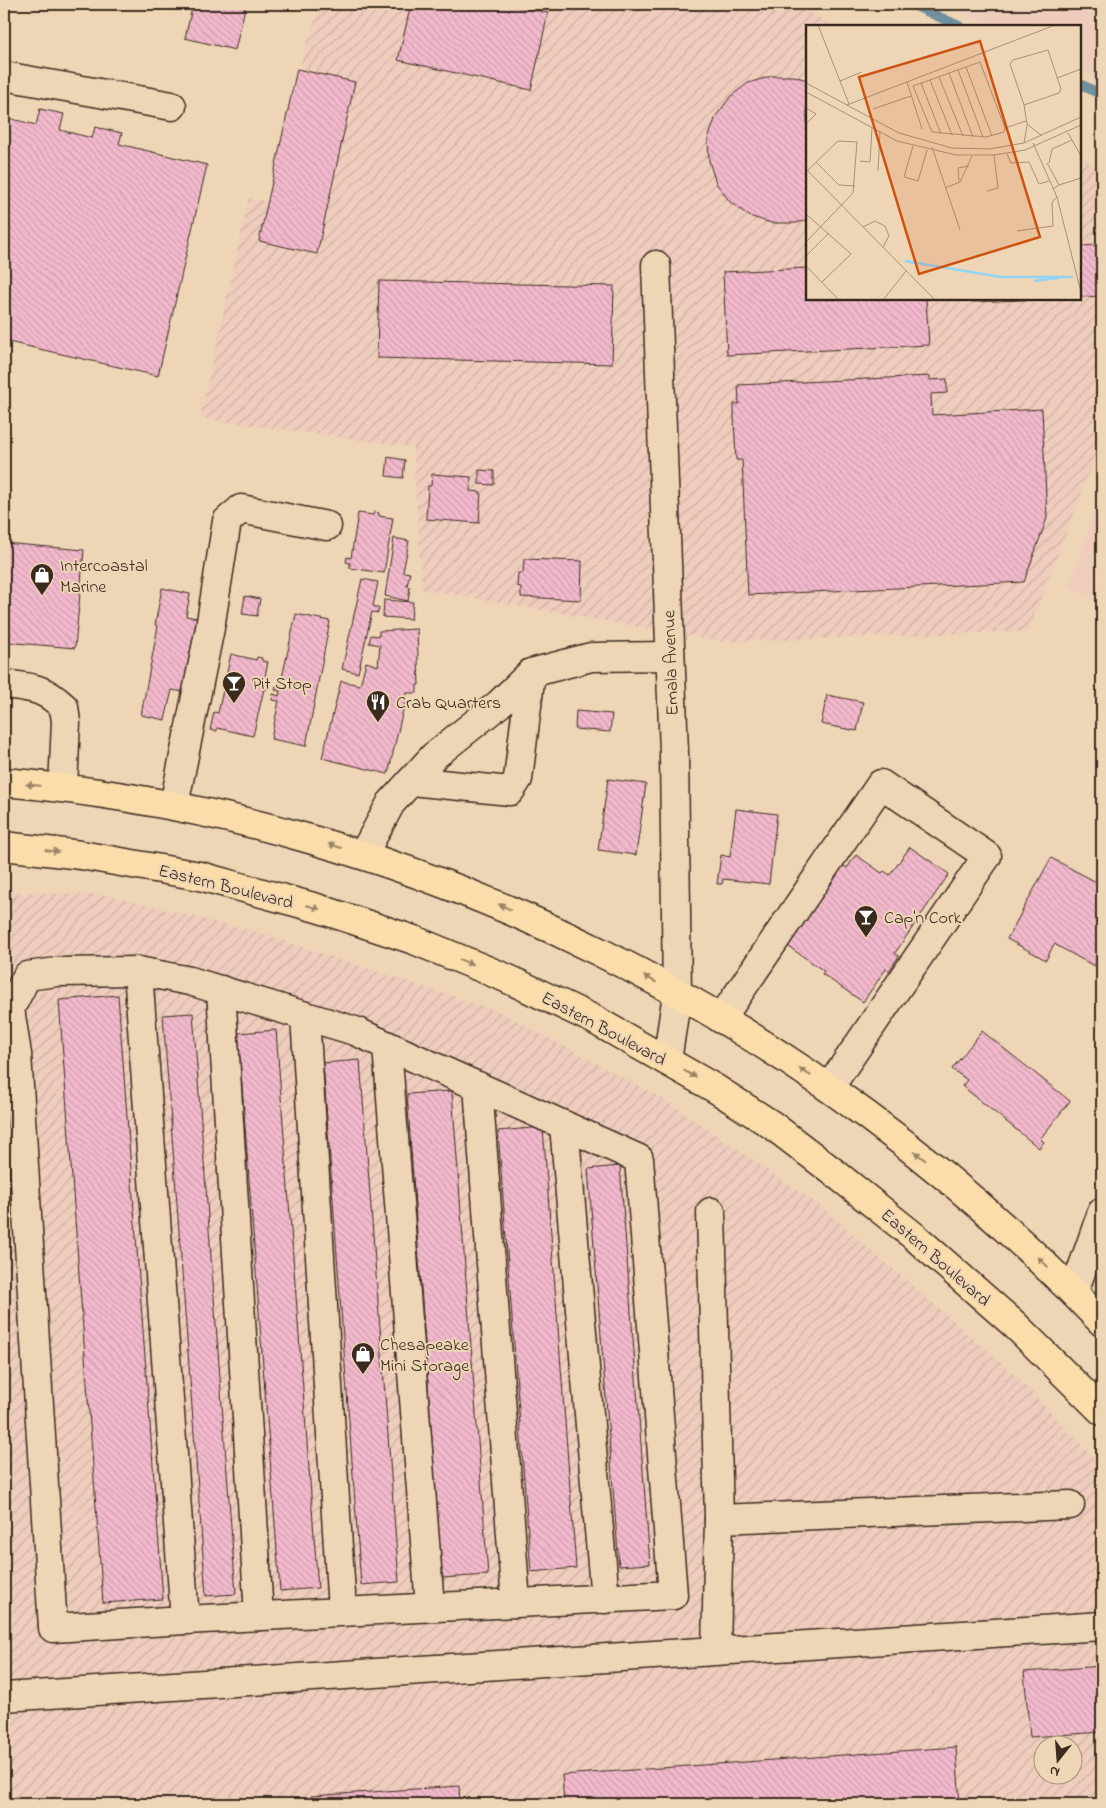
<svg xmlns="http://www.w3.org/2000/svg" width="1106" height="1808" font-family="'Indie Flower',sans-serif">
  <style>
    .built { fill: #efcdbd }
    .industrial { fill: url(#industrial-furrows); fill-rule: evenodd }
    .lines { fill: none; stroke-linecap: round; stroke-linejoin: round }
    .stream { stroke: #6f909e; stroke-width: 10 }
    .building { fill: url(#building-back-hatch); stroke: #3b2a1e }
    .minor-casing { stroke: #3b2a1e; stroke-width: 31 }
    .major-casing { stroke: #3b2a1e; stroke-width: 31 }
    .minor { stroke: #eed5b6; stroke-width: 28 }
    .major { stroke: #faddab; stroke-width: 28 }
    .oneway { fill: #9a8464 }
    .labels { text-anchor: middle; stroke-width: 4; stroke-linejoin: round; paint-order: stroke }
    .poi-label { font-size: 18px; fill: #3b2a1e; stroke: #eed5b6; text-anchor: start }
    .street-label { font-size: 18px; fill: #3b2a1e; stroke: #eed5b6 }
    .inset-river { fill: none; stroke: #91d4f3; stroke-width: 2.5 }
    .inset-road { fill: none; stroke: #a69179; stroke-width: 1 }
    .view { fill: #ce520f; fill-opacity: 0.15; stroke: #ce520f; stroke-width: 2.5 }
    .inset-edge { fill: none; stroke: #3b2a1e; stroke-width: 2.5 }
  </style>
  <defs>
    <pattern id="industrial-furrows" width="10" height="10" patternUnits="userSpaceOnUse" patternTransform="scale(1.25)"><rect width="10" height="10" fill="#efcdbd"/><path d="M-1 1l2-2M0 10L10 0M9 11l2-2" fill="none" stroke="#ceb0a2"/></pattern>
    <pattern id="building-back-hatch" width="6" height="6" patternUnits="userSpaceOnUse" patternTransform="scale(1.25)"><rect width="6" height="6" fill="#f2b9cc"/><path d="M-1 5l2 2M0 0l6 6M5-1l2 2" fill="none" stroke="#d09faf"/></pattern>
  </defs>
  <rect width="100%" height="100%" fill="#eed5b6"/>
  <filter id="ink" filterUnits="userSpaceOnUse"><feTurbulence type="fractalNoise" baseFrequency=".02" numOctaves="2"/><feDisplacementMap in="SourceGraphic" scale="10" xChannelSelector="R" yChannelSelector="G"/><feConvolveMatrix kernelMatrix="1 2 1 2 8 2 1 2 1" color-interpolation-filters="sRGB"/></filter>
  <g filter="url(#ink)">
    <g class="built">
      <polygon points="948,4 1102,4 1102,82 1080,71 1080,26 992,26"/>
      <polygon points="1102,485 1102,601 1070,587"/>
    </g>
    <g class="industrial">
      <polygon points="321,4 791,4 837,26 807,26 807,299 1080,299 1080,154 1102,174 1102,441 1028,631 724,642 422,589 413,447 200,418 249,198 268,202 303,55"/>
      <path d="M4,892L106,895L260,933L502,1013L665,1100L820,1206L1012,1372L1102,1467V1804H4ZM1044,1746H1074V1776H1044Z"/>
    </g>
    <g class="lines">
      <g class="stream">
        <polyline points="911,4 959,26"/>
        <polyline points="1080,84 1102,95"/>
      </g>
    </g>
    <g class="building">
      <polygon points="193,4 246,4 235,50 185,38"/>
      <polygon points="411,4 506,4 548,13 531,90 398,60"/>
      <polygon points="297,69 355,82 317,254 259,241"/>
      <polygon points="772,76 794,76 807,80 807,220 796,223 771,223 749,216 730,202 716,183 709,161 708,139 716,116 731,96 748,83"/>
      <polygon points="40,109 64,114 60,130 92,138 95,127 122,133 119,144 207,165 158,376 4,341 4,117 36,125"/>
      <polygon points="1102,245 1102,296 1080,297 1080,246"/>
      <polygon points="807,268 807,299 926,299 929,345 727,355 723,272"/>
      <polygon points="379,281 614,286 612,364 377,358"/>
      <polygon points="972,299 1046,299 972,302"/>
      <polygon points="930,376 930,380 947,379 947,393 931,394 932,415 1042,409 1047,518 1024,582 748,595 742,460 736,460 734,418 734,404 739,404 738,385"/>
      <polygon points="388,457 405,460 403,478 386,476"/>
      <polygon points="479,470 494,471 494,485 479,484"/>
      <polygon points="432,474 471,477 470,491 481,492 479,523 426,519 428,486 431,486"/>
      <polygon points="374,512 379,513 379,516 393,518 384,573 350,568 350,563 346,562 347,557 351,558 358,513 373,515"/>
      <polygon points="394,538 409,541 403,572 410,573 407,586 410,587 408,601 385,596"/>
      <polygon points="4,543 84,550 75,648 4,642"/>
      <polygon points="524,559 582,561 581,600 521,597 521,587 517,586 518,573 523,573"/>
      <polygon points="362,579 378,582 373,606 379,608 378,613 372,612 358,673 342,669"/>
      <polygon points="162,588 190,594 186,616 197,618 183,692 172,690 165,720 141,715 158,626 155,625"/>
      <polygon points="245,596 260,599 257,616 242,614"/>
      <polygon points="384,600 413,602 411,619 383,617"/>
      <polygon points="296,614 330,621 306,746 271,739 279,701 272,700 273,694 279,696 280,691 275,690 276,686 280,687"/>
      <polygon points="417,629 419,685 417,685 417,693 407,693 388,774 322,758 341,681 360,685 366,662 378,666 380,645 369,643 371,635 379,636 379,631"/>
      <polygon points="231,654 256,660 257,657 262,658 262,661 268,662 264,681 267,682 266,690 264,689 253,736 217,728 217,731 210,730 214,712 218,713"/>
      <polygon points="827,695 863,702 857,731 821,724"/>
      <polygon points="576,711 612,714 610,732 575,729"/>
      <polygon points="608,779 646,784 636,855 598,850"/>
      <polygon points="736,809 777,814 769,884 723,879 722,884 717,884 721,855 730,857"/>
      <polygon points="910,847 949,874 895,953 899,956 889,971 886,969 863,1002 822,974 824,971 785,944 841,863 847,868 856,855 882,873 884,871 890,875"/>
      <polygon points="1051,858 1102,885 1102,951 1094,966 1054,944 1046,960 1007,939"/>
      <polygon points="118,995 163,1599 103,1603 59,1000"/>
      <polygon points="193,1013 236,1594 206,1596 163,1015"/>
      <polygon points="276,1030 318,1588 280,1591 238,1033"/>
      <polygon points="982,1031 1070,1101 1040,1139 1044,1142 1039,1148 962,1086 967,1080 952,1069"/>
      <polygon points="360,1060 399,1582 361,1585 323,1063"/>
      <polygon points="452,1091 488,1575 442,1578 407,1094"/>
      <polygon points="543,1127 576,1568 531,1572 498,1131"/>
      <polygon points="620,1166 650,1564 619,1566 588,1169"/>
      <polygon points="1102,1666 1102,1732 1030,1737 1024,1672"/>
      <polygon points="956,1747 960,1804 564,1804 562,1775"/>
      <polygon points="459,1786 460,1804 312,1804 311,1796"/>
    </g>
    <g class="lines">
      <g class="minor-casing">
        <g id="minor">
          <polyline points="4,76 172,106"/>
          <polyline points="656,265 674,753 677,994 667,1061"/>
          <path d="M4,684C33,688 42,687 64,707L66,722L63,787"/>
          <polyline points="411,781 510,791 518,779 531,673"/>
          <polyline points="174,805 210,628 227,521 241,509 327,526"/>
          <polyline points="363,855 391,803 434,756 499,704 531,673 591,657 670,656"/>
          <polyline points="138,971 185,1620"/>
          <polyline points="221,990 259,1616"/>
          <polyline points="4,1009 10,1009 17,1054 53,1628 185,1620 673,1595 639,1159 355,1031 190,981 138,971 57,972 27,976 10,1009"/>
          <polyline points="305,1016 342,1611"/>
          <polyline points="721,1019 881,784 987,856 829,1088"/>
          <polyline points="387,1046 430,1607"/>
          <polyline points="478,1086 516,1603"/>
          <polyline points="564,1125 605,1599"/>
          <polyline points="711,1212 719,1519 716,1650"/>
          <polyline points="1074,1292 1102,1212"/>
          <polyline points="719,1519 1070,1505"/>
          <polyline points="4,1697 1102,1626"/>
        </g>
      </g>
      <g class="major-casing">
        <g id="major">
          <path d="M4,782C420,818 814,1021 1102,1322"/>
          <polyline points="4,846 81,855 200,876 317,908 414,940 506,978 593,1019 716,1089 772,1125 836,1174 915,1237 1015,1325 1102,1411"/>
        </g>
      </g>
      <use href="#minor" class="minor"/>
      <use href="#major" class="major"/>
    </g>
    <defs><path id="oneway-solid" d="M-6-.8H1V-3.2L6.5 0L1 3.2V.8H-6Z" transform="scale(1.25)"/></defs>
    <g class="oneway">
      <use href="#oneway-solid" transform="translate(33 785) rotate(-175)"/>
      <use href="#oneway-solid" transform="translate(335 846) rotate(-163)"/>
      <use href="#oneway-solid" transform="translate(52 851) rotate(7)"/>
      <use href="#oneway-solid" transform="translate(313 907) rotate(16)"/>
      <use href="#oneway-solid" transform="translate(505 907) rotate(-156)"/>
      <use href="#oneway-solid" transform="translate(466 962) rotate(22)"/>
      <use href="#oneway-solid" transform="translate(650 979) rotate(-152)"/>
      <use href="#oneway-solid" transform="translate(805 1072) rotate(-147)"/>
      <use href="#oneway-solid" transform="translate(690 1074) rotate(30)"/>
      <use href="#oneway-solid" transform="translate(920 1156) rotate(-142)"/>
      <use href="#oneway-solid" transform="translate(1043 1262) rotate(-136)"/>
    </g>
  </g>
  <defs>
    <g id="shop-pin" transform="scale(1.25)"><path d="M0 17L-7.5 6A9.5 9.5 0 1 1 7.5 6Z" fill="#3b2a1e" stroke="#eed5b6"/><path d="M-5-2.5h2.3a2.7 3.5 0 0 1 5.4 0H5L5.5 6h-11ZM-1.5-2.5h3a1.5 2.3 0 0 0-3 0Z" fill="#fff"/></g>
    <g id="bar-pin" transform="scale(1.25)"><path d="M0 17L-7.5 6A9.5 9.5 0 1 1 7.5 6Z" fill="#3b2a1e" stroke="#eed5b6"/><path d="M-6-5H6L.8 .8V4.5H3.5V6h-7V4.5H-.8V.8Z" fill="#fff"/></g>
    <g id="restaurant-pin" transform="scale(1.25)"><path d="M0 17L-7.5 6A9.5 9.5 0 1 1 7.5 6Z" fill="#3b2a1e" stroke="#eed5b6"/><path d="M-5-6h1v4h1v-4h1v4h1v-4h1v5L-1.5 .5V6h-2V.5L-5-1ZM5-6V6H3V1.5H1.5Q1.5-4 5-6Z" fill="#fff"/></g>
  </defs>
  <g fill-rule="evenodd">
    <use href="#shop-pin" x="42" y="575"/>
    <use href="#bar-pin" x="234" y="683"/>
    <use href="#restaurant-pin" x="378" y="702"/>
    <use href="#bar-pin" x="866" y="917"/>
    <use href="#shop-pin" x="363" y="1354"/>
  </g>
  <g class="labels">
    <g class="poi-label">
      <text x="60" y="571">Intercoastal<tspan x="60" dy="21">Marine</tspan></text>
      <text x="252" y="689">Pit Stop</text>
      <text x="396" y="708">Crab Quarters</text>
      <text x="884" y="923">Cap'n Cork</text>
      <text x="380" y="1350">Chesapeake<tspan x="380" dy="21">Mini Storage</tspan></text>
    </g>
    <g class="street-label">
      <text transform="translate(670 663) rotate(-92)" y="6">Emala Avenue</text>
      <text transform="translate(226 886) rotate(14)" y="6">Eastern Boulevard</text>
      <text transform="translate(604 1028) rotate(28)" y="6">Eastern Boulevard</text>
      <text transform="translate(936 1257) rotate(41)" y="6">Eastern Boulevard</text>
    </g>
  </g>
  <g transform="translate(806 25)">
    <rect width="275" height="275" fill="#eed5b6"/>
    <path class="inset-river" d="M99,236L195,252H267M228,256L252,253"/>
    <path class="inset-road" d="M12,0L43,79M160,42L186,111M152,45L177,112M143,48L167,112M133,52L157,111M251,53L275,44M124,55L146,110M34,56L56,47M101,57L116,104M0,58L93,108L146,123L183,124L218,118L275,92M115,58L135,109M0,67L91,116L150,130H188L219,125L275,100M41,80L249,0M218,80L204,39L207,35L242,25L255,64L253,68L218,80L221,99L236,111M0,83L10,89L0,99M67,84L105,71M199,103L198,107L180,112L126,107L107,61L174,37L199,103L220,96M266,115L275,131M218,118L221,100M227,118L251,172L275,267M107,121L98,152L112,156L121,125M126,122L154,205M201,129L205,138L223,137L233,159L243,156M54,136L64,137L66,103M10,137L33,160L49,161M241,138L253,160L247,164M243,138L246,124L266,115L262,108M0,144L129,275M72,146L74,107M153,156L152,143L163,141M253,160L275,153M139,163L154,157L166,131M181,166L192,163L188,130M0,189L45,229L16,257M57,202L69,196L79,201L83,211L77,222M211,206L247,201L246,177L251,172M0,217L47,168L51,117L32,116L1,146M0,231L23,208M0,241L33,275M77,275L100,246"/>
    <path class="view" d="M174,16L234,212L113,249L53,52Z"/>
    <rect width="275" height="275" class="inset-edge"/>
  </g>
  <rect width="1106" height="1808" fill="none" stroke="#eed5b6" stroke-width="20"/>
  <rect x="10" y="10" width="1086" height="1788" fill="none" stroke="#3b2a1e" stroke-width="2" filter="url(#ink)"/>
  <g transform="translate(1058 1760) rotate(197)"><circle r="24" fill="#eed5b6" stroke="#a69179"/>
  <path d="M0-4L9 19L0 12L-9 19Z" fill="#3b2a1e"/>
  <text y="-8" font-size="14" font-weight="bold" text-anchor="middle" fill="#3b2a1e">N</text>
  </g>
</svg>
